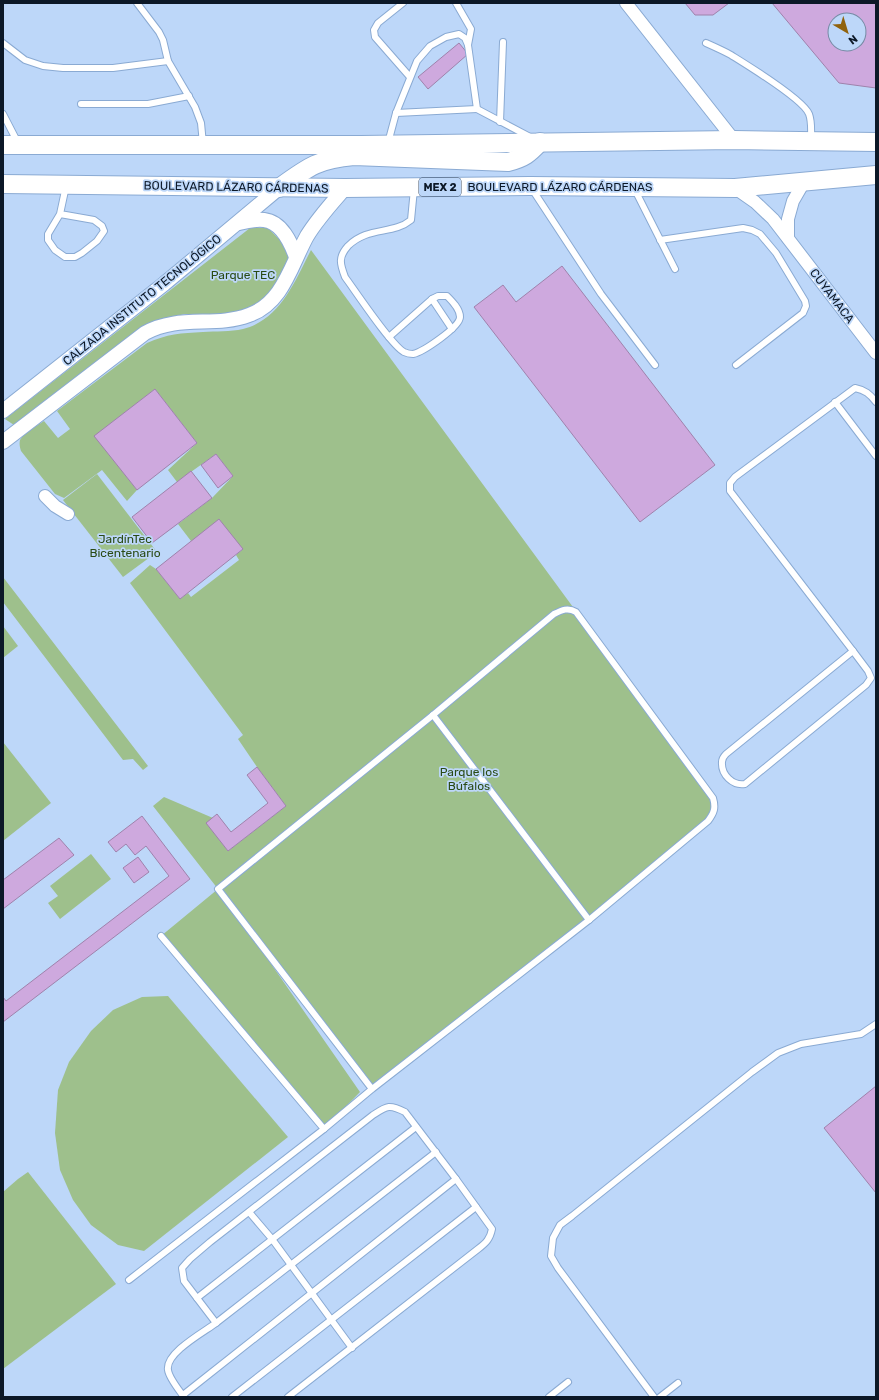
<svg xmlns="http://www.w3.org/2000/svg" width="879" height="1400" font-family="Rubik,sans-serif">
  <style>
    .green { fill: #9ec08c }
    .building { fill: #cea9de; stroke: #9f82ac; fill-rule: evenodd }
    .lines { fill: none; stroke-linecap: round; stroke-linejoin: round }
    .service-casing { stroke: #8aaad3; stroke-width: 8 }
    .minor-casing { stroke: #8aaad3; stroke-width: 14 }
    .tertiary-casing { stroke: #8aaad3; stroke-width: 16 }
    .primary-casing { stroke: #8aaad3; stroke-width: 20 }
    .service { stroke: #fff; stroke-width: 6 }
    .minor { stroke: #fff; stroke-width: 12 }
    .tertiary { stroke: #fff; stroke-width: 14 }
    .primary { stroke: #fff; stroke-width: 18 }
    .labels { text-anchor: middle; stroke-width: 3.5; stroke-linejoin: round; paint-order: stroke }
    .shield { fill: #bdd7f9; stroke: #415166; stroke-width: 1 }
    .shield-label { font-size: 11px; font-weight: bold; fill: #0c1827 }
    .street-label { font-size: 12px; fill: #0c1827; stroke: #bdd7f9 }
    .park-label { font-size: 12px; fill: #2a4b14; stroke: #bdd7f9 }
  </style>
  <rect width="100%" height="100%" fill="#bdd7f9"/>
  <g class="green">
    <polygon points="250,228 268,228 283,243 294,262 262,302 234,314 184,314 142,327 14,425 5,419"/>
    <path d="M311,250L713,798L714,804L708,821L372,1089L226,899L360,1092L324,1129L161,936L218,889L153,806L164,797L213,818L207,823L228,851L286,806L257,767L238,739L243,735L130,583L150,565L156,569L180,599L188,593L191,597L239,560L236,555L243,549L191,541L178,524L212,498L233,476L216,454L177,482L168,470L197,443L155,389L95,436L137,490L127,501L102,470L64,498L55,494L21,451C20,448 19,444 20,440C23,434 38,425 44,421L58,438L70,429L57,411L147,343C167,334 181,333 203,332C216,331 230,332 243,329C280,320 295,281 311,250Z"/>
    <polygon points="97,474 157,552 123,577 63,500"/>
    <polygon points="3,577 148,766 143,770 133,759 123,760 3,602"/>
    <polygon points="3,626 18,646 3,658"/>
    <polygon points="3,742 51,803 3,841"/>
    <polygon points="91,854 111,879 60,919 48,903 58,896 50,886"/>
    <polygon points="168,996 288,1137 144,1251 118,1245 91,1225 73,1200 60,1170 55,1133 58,1090 69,1062 91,1031 113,1010 142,997"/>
    <polygon points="28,1172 116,1284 3,1369 3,1192 18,1179"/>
  </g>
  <g class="building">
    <polygon points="685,3 729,3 713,15 695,15"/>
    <path d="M772,3H876V88L839,83ZM835,20H859V44H835Z"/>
    <polygon points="459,43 468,54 428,89 418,77"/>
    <polygon points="562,266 715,465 640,522 474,307 503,285 516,302"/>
    <polygon points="155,389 197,443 137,490 94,436"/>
    <polygon points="216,454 233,476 218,488 201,465"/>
    <polygon points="191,471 212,498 152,543 132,517"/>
    <polygon points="219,519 243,549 180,599 156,569"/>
    <polygon points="257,767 286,806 228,851 206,823 217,814 231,832 268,803 247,775"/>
    <polygon points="142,816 190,879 3,1022 3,997 6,1001 169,876 146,846 135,855 126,844 116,852 108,842"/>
    <polygon points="59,838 74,855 3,909 3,880"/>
    <polygon points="138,857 149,872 134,883 123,868"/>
    <polygon points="876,1086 876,1193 824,1128"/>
  </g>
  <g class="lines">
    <g class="service-casing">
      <g id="service">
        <polyline points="137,3 159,32 163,40 168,61 195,107 201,123 203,144"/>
        <polyline points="403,3 378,23 374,30 375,37 410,77"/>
        <polyline points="456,3 471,29 468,45"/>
        <polyline points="3,43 25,60 43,66 63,68 113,68 168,61"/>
        <path d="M706,43C715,47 724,51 731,55C747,65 803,99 809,114C812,122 811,131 811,139"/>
        <polyline points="81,104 148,104 189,96"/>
        <polyline points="396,113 477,109"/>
        <polyline points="3,114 18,143"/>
        <polyline points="500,122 503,42"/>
        <polyline points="388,143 396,113 417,61 430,46 446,37 459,34 465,38 468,45 477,109 530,137"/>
        <path d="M414,189L411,220C393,235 368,226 348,246C338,257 340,264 345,277C356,292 391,345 404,352C406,353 411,354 413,354C423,352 460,327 460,317C460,309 452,301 447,296H438L432,299"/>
        <polyline points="532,189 601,294 655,365"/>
        <polyline points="635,190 675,269"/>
        <polyline points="60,214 94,220 102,226 104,231 97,241 82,253 75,257 65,257 55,250 48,240 48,234 60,214 66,186"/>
        <polyline points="660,240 743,228 752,230 760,234 776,253 805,301 806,306 803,313 736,365"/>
        <polyline points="389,337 432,299 452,329"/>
        <polyline points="835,402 876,456"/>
        <path d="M853,651L868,671L871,678L866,685L745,784C733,786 721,775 722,762C722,759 724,756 726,754Z"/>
        <path d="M853,651L730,491V483L735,477L855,388C865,390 870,394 876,402"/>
        <polyline points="433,715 589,920"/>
        <polyline points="161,936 324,1129"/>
        <polyline points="249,1212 272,1239 352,1348"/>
        <path d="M129,1280L324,1129L372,1089L589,920L708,821C714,813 716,808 713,798L576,612C568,607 562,610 554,614L433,715L218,889L372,1089"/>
        <polyline points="197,1298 416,1127"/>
        <polyline points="216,1323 436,1152"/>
        <polyline points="183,1395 456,1179"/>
        <path d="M184,1397C179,1390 169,1378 168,1370C165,1353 204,1332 216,1323L184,1281L182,1268L190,1259L210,1242L373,1115C387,1106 389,1104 405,1112L456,1179L492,1229C490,1239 486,1243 478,1249L288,1397"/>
        <polyline points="232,1397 476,1207"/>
        <polyline points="549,1397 568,1382"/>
        <polyline points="654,1397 558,1268 551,1256 553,1238 560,1225 572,1216 752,1072 778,1053 801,1044 861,1034 876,1024"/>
        <polyline points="660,1397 678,1383"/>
      </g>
    </g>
    <g class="minor-casing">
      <g id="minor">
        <polyline points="626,3 734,140"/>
        <polyline points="735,188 755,202 773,219 876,353"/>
        <polyline points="788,238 788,219 793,201 804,182"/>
        <polyline points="45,496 55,506 68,514"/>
      </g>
    </g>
    <g class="tertiary-casing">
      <g id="tertiary">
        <path d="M239,223C247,221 256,219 264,220C282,222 291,243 296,257"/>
        <polyline points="3,411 164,284 279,188"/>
        <path d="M3,442L145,333C179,314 215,328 249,315C283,303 291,265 307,236C318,218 332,203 345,188"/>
      </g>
    </g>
    <g class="primary-casing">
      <g id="primary">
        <polyline points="3,145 361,145 734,140 876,142"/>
        <polyline points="3,184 345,188 530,186 735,188 876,175"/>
        <path d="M279,188C308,167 318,159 354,156L508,162C524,158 529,154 540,142"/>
      </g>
    </g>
    <use href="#service" class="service"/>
    <use href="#minor" class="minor"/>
    <use href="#tertiary" class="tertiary"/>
    <use href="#primary" class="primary"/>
  </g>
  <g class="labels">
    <rect class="shield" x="419" y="178" width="42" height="18" rx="3"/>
    <g class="shield-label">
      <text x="440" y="191">MEX 2</text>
    </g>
    <g class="street-label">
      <text transform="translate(236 187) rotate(1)" y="4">BOULEVARD LÁZARO CÁRDENAS</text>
      <text x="560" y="191">BOULEVARD LÁZARO CÁRDENAS</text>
      <text transform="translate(832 296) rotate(53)" y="4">CUYAMACA</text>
      <text transform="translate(142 300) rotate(-39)" y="4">CALZADA INSTITUTO TECNOLÓGICO</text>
    </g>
    <g class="park-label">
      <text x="243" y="279">Parque TEC</text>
      <text x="125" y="543">JardínTec<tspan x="125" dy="14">Bicentenario</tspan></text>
      <text x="469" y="776">Parque los<tspan x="469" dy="14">Búfalos</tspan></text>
    </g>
  </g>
  <rect width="879" height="1400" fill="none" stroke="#0c1827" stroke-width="8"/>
  <g transform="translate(847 32) rotate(142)"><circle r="19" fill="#bdd7f9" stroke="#768ba5"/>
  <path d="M0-3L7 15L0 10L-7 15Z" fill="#90620d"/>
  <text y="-6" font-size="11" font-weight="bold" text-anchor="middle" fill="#0c1827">N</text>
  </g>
</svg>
